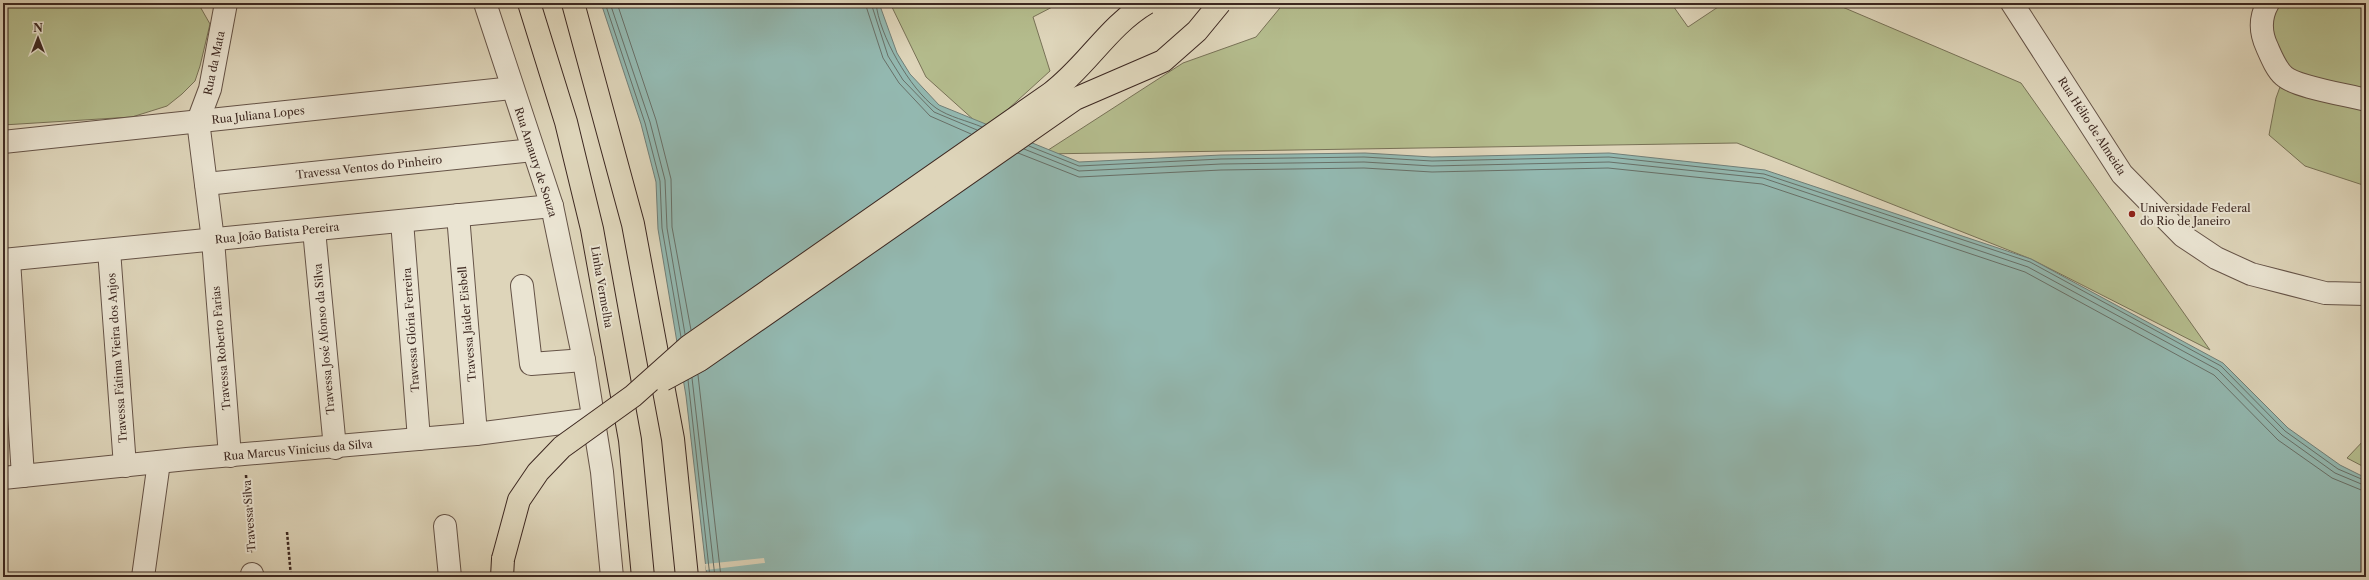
<svg xmlns="http://www.w3.org/2000/svg" width="2369" height="580" font-family="'Libre Caslon Text',serif">
  <style>
    .green { fill: #b4bc8d; stroke: #787257 }
    .water { fill: #93b8b0; stroke: #717e77 }
    .pier { fill: #ded5ba }
    .lines { fill: none; stroke-linecap: round; stroke-linejoin: round }
    .shore { stroke: #687068; stroke-width: 1 }
    .minor-casing { stroke: #655347; stroke-width: 24 }
    .highway-casing { stroke: #3d2821; stroke-width: 24 }
    .path { stroke: #3d2821; stroke-width: 2.5; stroke-dasharray: 3 2; stroke-linecap: butt }
    .minor { stroke: #eae4d2; stroke-width: 22 }
    .highway { stroke: #ded5ba; stroke-width: 22 }
    .highway-bridge-casing { stroke: #3d2821; stroke-width: 24; stroke-linecap: butt }
    .highway-bridge { stroke: #ded5ba; stroke-width: 22 }
    .poi-dot { fill: #8f2418; stroke: #eae4d2; stroke-width: 1.5 }
    .labels { text-anchor: middle; stroke-width: 4; stroke-linejoin: round; paint-order: stroke }
    .street-label { font-size: 11px; fill: #3d2821; stroke: #eae4d2 }
    .poi-label { font-size: 11px; fill: #3d2821; stroke: #eae4d2; text-anchor: start }
  </style>
  <rect width="100%" height="100%" fill="#ded5ba"/>
  <filter id="stains"><feTurbulence type="fractalNoise" baseFrequency=".005" numOctaves="4"/><feColorMatrix values="0 0 0 0 .2 0 0 0 0 .09 0 0 0 0 .02 0 0 0 .5 -.17"/></filter>
  <radialGradient id="worn" r=".72"><stop offset=".6" stop-color="#630" stop-opacity="0"/><stop offset="1" stop-color="#630" stop-opacity=".3"/></radialGradient>
  <g class="green">
    <polygon points="3,3 198,3 210,24 200,66 195,81 182,94 167,106 132,117 3,125"/>
    <polygon points="890,3 1060,3 1033,17 1050,71 985,130 926,77"/>
    <polygon points="1284,3 1671,3 1688,27 1724,3 1833,3 2021,83 2210,350 2031,259 1737,143 1042,154 1183,63 1256,37"/>
    <polygon points="2268,3 2366,3 2366,186 2305,166 2269,135 2276,98 2284,76 2264,10"/>
    <polygon points="2366,438 2366,468 2347,458"/>
  </g>
  <polygon class="water" points="601,3 879,3 897,53 910,74 939,105 1079,162 1221,155 1365,153 1432,157 1609,153 1765,170 2031,259 2223,363 2288,428 2340,465 2366,478 2366,577 707,577 686,396 658,229 656,182 641,124"/>
  <polygon class="pier" points="764,558 765,563 706,570 705,564"/>
  <g class="lines">
    <g class="shore">
      <polyline points="605,3 645,123 660,181 662,228 681,337"/>
      <polyline points="610,3 650,122 665,180 667,228 685,334"/>
      <polyline points="617,3 656,120 671,179 672,227 691,330"/>
      <polyline points="865,3 883,58 899,83 930,116 971,134"/>
      <polyline points="871,3 888,56 903,80 934,112 977,130"/>
      <path d="M876,3C879,35 910,89 936,108C949,117 968,121 982,127"/>
      <polyline points="1029,146 1079,166 1221,159 1364,157 1432,161 1609,157 1764,174 2030,262 2221,366 2285,431 2338,469 2366,481"/>
      <polyline points="1024,149 1079,171 1221,164 1364,162 1432,166 1609,162 1763,178 2028,267 2218,370 2282,435 2335,473 2366,486"/>
      <polyline points="1018,153 1079,177 1221,170 1364,168 1432,172 1608,168 1762,184 2025,272 2214,375 2278,440 2332,478 2366,492"/>
      <polyline points="698,375 721,577"/>
      <polyline points="692,378 715,577"/>
      <polyline points="688,380 710,577"/>
    </g>
    <g class="minor-casing">
      <g id="minor">
        <polyline points="226,3 210,89 198,121 213,240 230,456"/>
        <polyline points="485,3 552,206 584,360 602,472 612,577"/>
        <polyline points="2012,3 2122,174 2183,236 2216,258 2251,274 2325,293 2366,294"/>
        <path d="M2268,3C2260,17 2260,32 2267,47C2271,56 2276,69 2284,76C2296,87 2348,95 2366,100"/>
        <polyline points="3,142 512,88"/>
        <polyline points="206,184 533,150"/>
        <polyline points="458,215 476,434"/>
        <polyline points="402,221 419,439"/>
        <polyline points="314,230 335,448"/>
        <polyline points="109,250 125,466"/>
        <polyline points="3,260 552,206"/>
        <polyline points="9,260 23,476"/>
        <polyline points="522,286 531,364 584,360"/>
        <polyline points="3,478 187,459 476,434 593,419"/>
        <polyline points="445,526 450,577"/>
        <polyline points="252,574 253,577"/>
        <polyline points="143,577 159,462"/>
      </g>
    </g>
    <g class="highway-casing">
      <g id="highway">
        <polyline points="529,3 566,122 592,229 630,440 643,577"/>
        <polyline points="573,3 633,224 673,439 687,577"/>
        <polyline points="502,577 503,559"/>
      </g>
    </g>
    <g class="path">
      <polyline points="246,475 251,554"/>
      <polyline points="287,532 291,577"/>
    </g>
    <use href="#minor" class="minor"/>
    <use href="#highway" class="highway"/>
    <g class="highway-bridge-casing">
      <g id="highway-bridge">
        <polyline points="663,380 700,360 1075,99 1163,61 1197,31 1220,3"/>
        <path d="M503,559L519,500L538,472L562,447L633,396L689,346L1051,93C1087,66 1108,26 1147,3"/>
      </g>
    </g>
    <use href="#highway-bridge" class="highway-bridge"/>
  </g>
  <circle class="poi-dot" cx="2132" cy="214" r="4"/>
  <g class="labels">
    <g class="street-label">
      <text transform="translate(214 63) rotate(-78)" y="4">Rua da Mata</text>
      <text transform="translate(258 115) rotate(-6)" y="4">Rua Juliana Lopes</text>
      <text transform="translate(2092 126) rotate(57)" y="4">Rua Hélio de Almeida</text>
      <text transform="translate(536 162) rotate(72)" y="4">Rua Amaury de Souza</text>
      <text transform="translate(369 167) rotate(-6)" y="4">Travessa Ventos do Pinheiro</text>
      <text transform="translate(277 233) rotate(-6)" y="4">Rua João Batista Pereira</text>
      <text transform="translate(602 287) rotate(80)" y="4">Linha Vermelha</text>
      <text transform="translate(467 324) rotate(-95)" y="4">Travessa Jaider Eisbell</text>
      <text transform="translate(411 330) rotate(-94)" y="4">Travessa Glória Ferreira</text>
      <text transform="translate(324 339) rotate(-95)" y="4">Travessa José Afonso da Silva</text>
      <text transform="translate(221 348) rotate(-95)" y="4">Travessa Roberto Farias</text>
      <text transform="translate(117 358) rotate(-94)" y="4">Travessa Fátima Vieira dos Anjos</text>
      <text transform="translate(298 450) rotate(-5)" y="4">Rua Marcus Vinícius da Silva</text>
      <text transform="translate(249 516) rotate(-94)" y="4">Travessa Silva</text>
    </g>
    <g class="poi-label">
      <text x="2140" y="212">Universidade Federal<tspan x="2140" dy="13">do Rio de Janeiro</tspan></text>
    </g>
  </g>
  <rect width="2369" height="580" fill="none" stroke="#ded5ba" stroke-width="16"/>
  <rect x="4" y="4" width="2361" height="572" fill="none" stroke="#3d2821" stroke-width="2"/>
  <rect x="8" y="8" width="2353" height="564" fill="none" stroke="#3d2821"/>
  <g transform="translate(38 38)" stroke="#eae4d2" stroke-width="3" paint-order="stroke">
  <path d="M0-3L7 15L0 10L-7 15Z" fill="#3d2821"/>
  <text y="-6" font-size="11" font-weight="bold" text-anchor="middle" fill="#3d2821">N</text>
  </g>
  <rect width="100%" height="100%" filter="url(#stains)"/>
  <rect width="100%" height="100%" fill="url(#worn)"/>
</svg>
